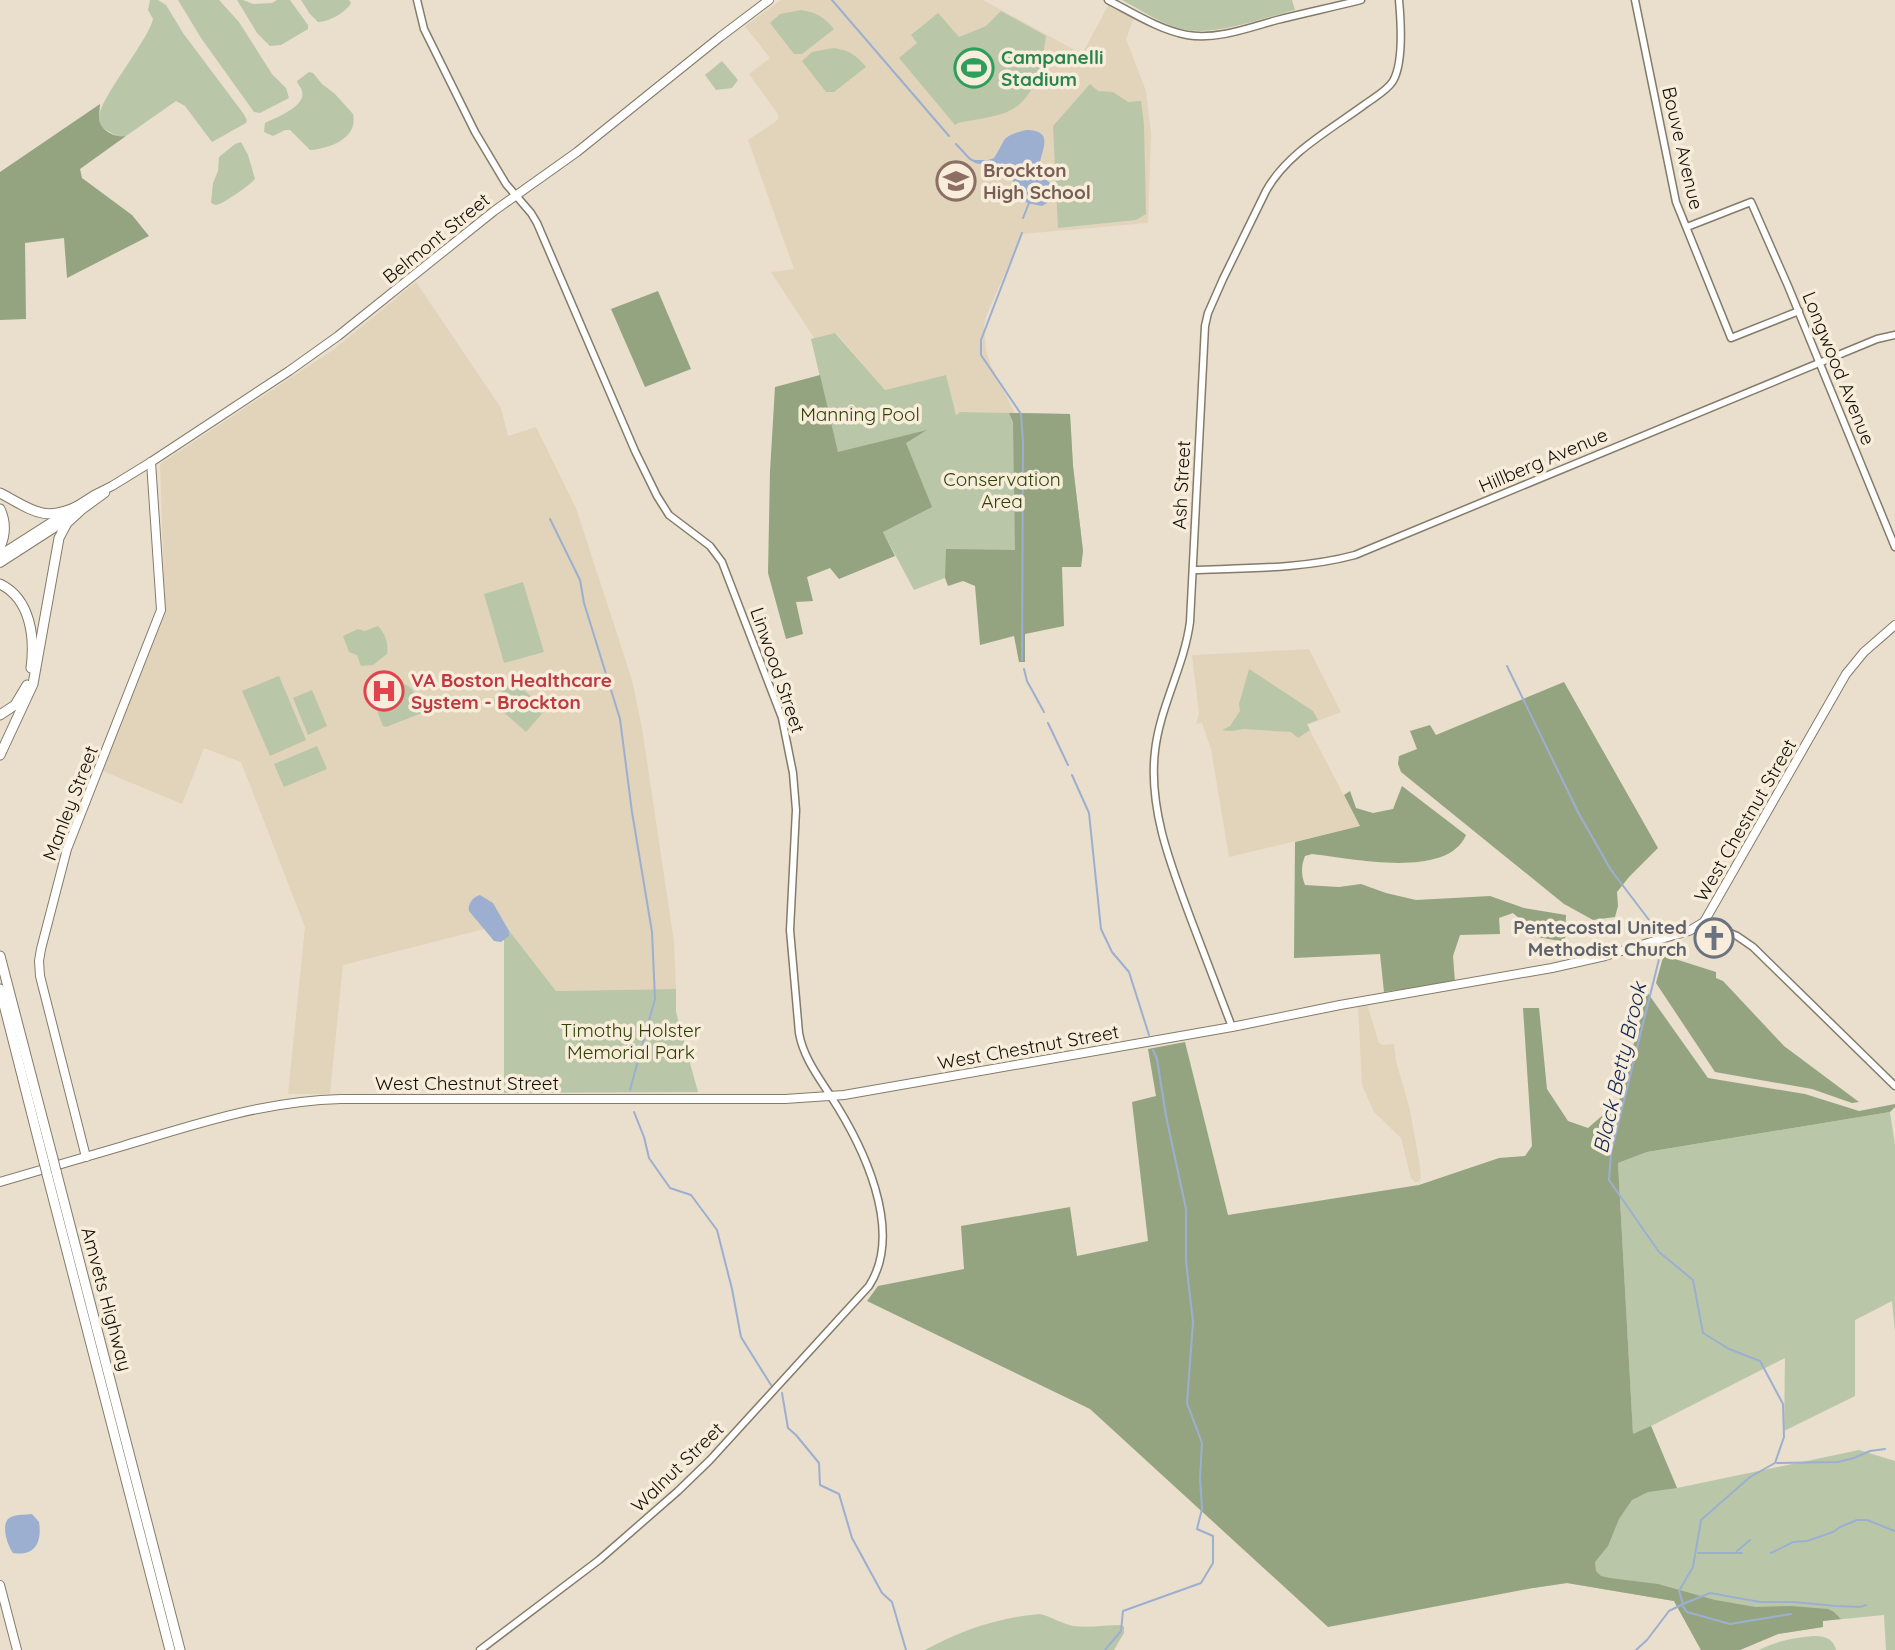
<svg xmlns="http://www.w3.org/2000/svg" width="1895" height="1650" font-family="Quicksand,sans-serif">
  <style>
    .built { fill: #e1d4ba }
    .green { fill: #b9c7a8 }
    .forest { fill: #95a480 }
    .water { fill: #9cafd1 }
    .lines { fill: none; stroke-linecap: round; stroke-linejoin: round }
    .stream { stroke: #9cafd1; stroke-width: 2 }
    .minor-casing { stroke: #847b6a; stroke-width: 9 }
    .major-casing { stroke: #847b6a; stroke-width: 10 }
    .highway-casing { stroke: #847b6a; stroke-width: 11 }
    .minor { stroke: #fff; stroke-width: 6 }
    .major { stroke: #fff; stroke-width: 8 }
    .highway { stroke: #fff; stroke-width: 9 }
    .highway-bridge-casing { stroke: #847b6a; stroke-width: 11; stroke-linecap: butt }
    .highway-bridge { stroke: #fff; stroke-width: 9 }
    .labels { text-anchor: middle; stroke-width: 7; stroke-linejoin: round; paint-order: stroke }
    .leisure-label { font-size: 19px; font-weight: bold; fill: #27864d; stroke: #f7edda; text-anchor: start }
    .street-label { font-size: 19px; fill: #110d07; stroke: #f7edda }
    .education-label { font-size: 19px; font-weight: bold; fill: #785e54; stroke: #f7edda; text-anchor: start }
    .park-label { font-size: 19px; fill: #2e4005; stroke: #f7edda }
    .health-label { font-size: 19px; font-weight: bold; fill: #be3a42; stroke: #f7edda; text-anchor: start }
    .worship-label { font-size: 19px; font-weight: bold; fill: #5b616d; stroke: #f7edda; text-anchor: end }
    .water-label { font-size: 21px; font-style: italic; fill: #132a55; stroke: #f7edda }
  </style>
  <rect width="100%" height="100%" fill="#e9dfcc"/>
  <g class="built">
    <polygon points="781,0 983,0 1082,54 1109,4 1134,18 1126,39 1146,91 1151,134 1148,223 1022,234 987,314 984,325 986,350 991,366 1015,413 961,412 955,415 946,375 885,390 836,333 814,338 771,272 794,269 748,140 774,123 778,119 778,114 749,74 770,58 745,26"/>
    <polygon points="416,282 501,408 508,436 536,427 576,508 632,680 642,728 674,942 676,989 556,991 504,924 343,965 330,1094 288,1094 305,927 241,762 204,748 182,804 103,771 165,610 160,464 333,350"/>
    <polygon points="1309,649 1341,712 1307,725 1360,826 1229,857 1211,749 1202,723 1196,724 1199,714 1192,655"/>
    <polygon points="1367,1004 1379,1043 1382,1045 1394,1044 1396,1061 1410,1110 1420,1166 1421,1178 1418,1182 1415,1182 1411,1178 1401,1138 1374,1112 1362,1085 1358,1005"/>
  </g>
  <g class="green">
    <path d="M150,0H158L166,5L183,33L243,113L247,120L246,123L212,142L185,106L176,101L126,136C119,137 116,136 110,132C105,130 101,127 99,121C95,103 148,42 153,19L148,10Z"/>
    <polygon points="178,0 219,0 239,22 272,74 286,88 289,98 260,113 254,112 201,38"/>
    <polygon points="237,0 243,0 253,4 272,3 277,0 290,0 308,25 308,29 281,45 270,46 257,33"/>
    <path d="M301,0H349L351,3C346,12 329,22 318,22L310,14Z"/>
    <path d="M1122,0H1292L1295,10C1262,18 1215,37 1182,29C1161,24 1141,10 1122,0Z"/>
    <path d="M801,10C816,12 824,17 834,29L802,54H794L770,23L780,14Z"/>
    <path d="M1001,11L1046,36C1042,64 1037,99 1007,112C995,117 972,120 958,123L955,125L899,58L917,43L911,35L938,13L959,37L986,26Z"/>
    <path d="M834,48C849,50 856,55 866,67L834,92H826L802,61L812,52Z"/>
    <polygon points="722,61 738,80 732,88 716,90 705,75"/>
    <path d="M309,72L313,73L322,84L335,94L353,114C359,138 329,149 310,150L290,130H285L273,136L264,132L265,123C275,118 307,106 302,91C301,87 298,85 297,81Z"/>
    <polygon points="1090,84 1098,91 1113,92 1128,102 1141,101 1144,125 1146,214 1136,220 1058,228 1053,126"/>
    <path d="M241,142L248,155L255,179C251,184 222,205 216,205C214,205 212,203 211,203L213,183L218,171L219,157L235,144Z"/>
    <polygon points="835,333 885,390 946,375 956,415 960,412 1070,414 1073,466 1083,551 1081,567 973,567 914,590 883,532 906,442 924,431 838,453 811,339"/>
    <polygon points="523,582 544,652 504,663 484,594"/>
    <path d="M378,626C385,633 389,644 387,654L373,665L361,666L357,655L349,652L343,636L358,629L365,631Z"/>
    <polygon points="1249,669 1313,711 1318,720 1307,724 1310,730 1298,738 1291,732 1244,729 1231,731 1222,730 1230,726 1240,711 1239,704"/>
    <polygon points="279,676 306,740 270,756 242,691"/>
    <polygon points="512,680 546,709 526,732 492,702"/>
    <path d="M390,683C414,681 415,694 422,713L386,727L383,726L369,691Z"/>
    <polygon points="312,690 327,726 308,735 293,698"/>
    <polygon points="317,746 327,769 284,787 274,764"/>
    <polygon points="504,924 556,991 676,989 676,1012 698,1092 504,1093"/>
    <polygon points="1890,1112 1895,1145 1895,1332 1892,1301 1855,1320 1855,1396 1784,1431 1785,1358 1651,1426 1677,1488 1859,1450 1895,1461 1895,1650 1886,1650 1884,1615 1823,1621 1823,1627 1778,1634 1740,1650 1701,1650 1674,1601 1567,1583 1533,1588 1633,1435 1618,1163 1647,1152"/>
    <path d="M1040,1614C1052,1617 1062,1624 1074,1626C1089,1628 1106,1625 1122,1625L1124,1627V1633L1114,1650H925C961,1630 1000,1617 1040,1614Z"/>
    <path d="M1813,1636C1824,1636 1833,1638 1836,1650H1759C1776,1641 1794,1638 1813,1636Z"/>
  </g>
  <g class="forest">
    <path d="M100,104C100,108 99,112 99,116C98,129 114,138 126,136L80,169L82,178L132,215L149,236L67,278L64,238L25,243L26,319L0,320V172Z"/>
    <polygon points="658,291 691,369 645,387 611,309"/>
    <polygon points="820,375 838,452 927,430 906,443 932,507 883,532 895,556 839,579 830,568 807,577 813,601 796,602 803,634 786,639 768,573 770,471 775,387"/>
    <polygon points="1009,413 1070,414 1073,466 1083,551 1081,567 1062,567 1064,626 1025,634 1025,662 1019,662 1014,636 980,645 975,586 963,581 948,586 945,578 946,549 1015,550 1013,422"/>
    <polygon points="1564,682 1658,848 1629,877 1617,892 1618,906 1615,917 1593,920 1564,904 1401,772 1398,764 1399,756 1417,749 1410,731 1430,725 1436,735"/>
    <path d="M1402,786L1466,835C1447,880 1350,858 1312,854L1305,856C1301,866 1301,875 1305,885L1339,887L1361,884L1386,893L1416,900L1490,896L1524,908L1566,915L1565,942L1526,935L1522,921L1513,913L1499,918L1500,934L1460,935L1453,956L1455,982L1384,992L1380,954L1294,958L1295,842L1360,826L1344,795L1350,791L1356,808L1373,813L1393,809Z"/>
    <polygon points="1666,946 1672,958 1716,972 1716,978 1723,981 1784,1046 1859,1102 1852,1103 1812,1089 1715,1072 1656,983"/>
    <polygon points="1647,992 1708,1078 1805,1094 1859,1111 1895,1104 1895,1107 1890,1112 1647,1152 1618,1163 1633,1434 1651,1426 1677,1488 1648,1492 1632,1500 1619,1519 1608,1546 1595,1562 1596,1571 1601,1576 1610,1578 1658,1584 1715,1600 1756,1607 1791,1606 1828,1609 1834,1612 1841,1619 1823,1621 1823,1627 1778,1634 1740,1650 1701,1650 1674,1601 1567,1583 1533,1588 1328,1627 1090,1409 867,1301 878,1286 964,1269 961,1226 1070,1207 1077,1256 1148,1241 1132,1102 1156,1096 1148,1049 1185,1042 1228,1215 1419,1185 1499,1158 1525,1156 1532,1146 1523,1008 1539,1008 1547,1089 1568,1121 1588,1128 1619,1101"/>
  </g>
  <g class="water">
    <path d="M1026,130C1059,130 1037,156 1040,168C1044,187 1059,177 1049,202L1042,206L1027,203L1017,190L1010,174L1003,175L991,166L975,163V160H988L994,158C1007,139 999,137 1026,130Z"/>
    <path d="M480,895L493,903L509,931V936L501,942L494,941L469,911C467,904 474,896 480,895Z"/>
    <path d="M32,1514L39,1522C42,1541 36,1557 13,1553C8,1546 1,1527 8,1519C13,1514 25,1515 32,1514Z"/>
  </g>
  <g class="lines">
    <g class="stream">
      <polyline points="832,0 949,136"/>
      <polyline points="956,144 970,159 976,162"/>
      <polyline points="1023,218 1029,203"/>
      <polyline points="1022,233 981,340 981,355 1021,414 1023,443 1022,660"/>
      <polyline points="550,519 580,580 584,603 620,719 632,812 652,932 655,999 630,1090"/>
      <polyline points="1507,666 1579,814 1611,870 1659,933"/>
      <polyline points="1024,669 1027,681 1044,712"/>
      <polyline points="1048,723 1068,765"/>
      <polyline points="1072,775 1089,813 1101,929 1112,952 1129,972 1149,1035"/>
      <polyline points="634,1112 644,1137 649,1158 670,1188 691,1195 717,1230 732,1289 741,1337 771,1385"/>
      <polyline points="782,1393 788,1428 796,1435 819,1463 820,1485 839,1494 852,1538 882,1593 892,1602 906,1650"/>
      <polyline points="1777,1463 1838,1462 1854,1458 1870,1451 1885,1449"/>
      <polyline points="1737,1551 1750,1540"/>
      <polyline points="1698,1553 1742,1553"/>
      <polyline points="1771,1553 1793,1542 1807,1541 1833,1532 1840,1527 1857,1520 1867,1520 1895,1531"/>
      <polyline points="1683,1604 1710,1593 1760,1602 1794,1602 1836,1606 1860,1607 1866,1605"/>
      <polyline points="1682,1605 1687,1612 1730,1624 1791,1614"/>
      <polyline points="1105,1650 1121,1631 1123,1611 1201,1583 1213,1563 1213,1536 1197,1529 1202,1509 1200,1478 1202,1443 1187,1403 1193,1322 1186,1261 1186,1209 1166,1116 1157,1059 1153,1050"/>
      <polyline points="1636,1650 1647,1640 1669,1611 1683,1604 1679,1591 1693,1567 1701,1520 1750,1477 1775,1463 1784,1437 1783,1404 1760,1361 1729,1349 1703,1333 1693,1280 1659,1252 1609,1180 1611,1153 1663,943"/>
    </g>
    <g class="minor-casing">
      <g id="minor">
        <path d="M417,0L424,29L475,132L506,184L531,213L537,223L635,451L657,496L669,515L710,546L722,562L782,718L793,773L796,810L790,930L799,1033C803,1056 817,1075 830,1095C862,1144 905,1230 869,1286L710,1460L678,1491L599,1560L480,1650"/>
        <path d="M1108,0C1133,13 1160,30 1187,35C1217,40 1248,28 1277,20C1305,13 1333,7 1361,0"/>
        <polyline points="1635,0 1676,202 1731,338 1799,311"/>
        <polyline points="1687,227 1751,202 1788,286 1895,547"/>
        <path d="M1193,570C1247,568 1303,569 1355,555L1877,339L1895,335"/>
        <polyline points="1704,922 1737,936 1753,947 1895,1086"/>
        <path d="M1232,1027C1219,992 1205,957 1192,922C1172,868 1148,810 1155,751C1160,706 1184,667 1190,622L1205,326L1208,313L1223,279L1266,191C1287,153 1330,130 1364,105C1373,98 1387,91 1393,81C1404,62 1401,22 1399,0"/>
      </g>
    </g>
    <g class="major-casing">
      <g id="major">
        <polyline points="0,555 94,495 112,486 151,462 289,371 338,336 494,211 577,152 720,37 769,0"/>
        <polyline points="0,563 79,512 105,493"/>
        <polyline points="86,1157 40,976 39,961 41,949 67,849 161,610 151,462"/>
        <path d="M0,1182C41,1170 82,1158 123,1146C195,1124 265,1101 341,1099H785L844,1095L1232,1027L1340,1005L1552,968L1605,956L1671,936L1689,931L1704,922L1846,674L1864,652L1895,625"/>
        <polyline points="0,1585 17,1650"/>
      </g>
    </g>
    <g class="highway-casing">
      <g id="highway">
        <path d="M0,493C31,509 43,523 78,506"/>
        <path d="M0,509C6,522 6,534 0,547"/>
        <path d="M0,584C31,599 35,638 31,668"/>
        <polyline points="0,715 15,705 27,685"/>
        <polyline points="0,755 33,684 59,538 67,523 79,512"/>
        <polyline points="0,956 53,1159"/>
        <polyline points="0,989 44,1162"/>
        <polyline points="56,1171 180,1650"/>
        <polyline points="47,1174 170,1650"/>
      </g>
    </g>
    <use href="#minor" class="minor"/>
    <use href="#major" class="major"/>
    <use href="#highway" class="highway"/>
    <g class="highway-bridge-casing">
      <g id="highway-bridge">
        <polyline points="53,1159 56,1171"/>
        <polyline points="44,1162 47,1174"/>
      </g>
    </g>
    <use href="#highway-bridge" class="highway-bridge"/>
  </g>
  <defs>
    <g id="stadium-ring" transform="scale(2.0125)"><circle r="9.5" fill="#f7edda" stroke="#2e9e5b" stroke-width="1.5"/><path d="M0-5a6.5 5 0 1 0 0 10a6.5 5 0 1 0 0-10ZM-3.5-1.8h7v3.6h-7Z" fill="#2e9e5b"/></g>
    <g id="school-ring" transform="scale(2.0125)"><circle r="9.5" fill="#f7edda" stroke="#8d6e63" stroke-width="1.5"/><path d="M0-5L7-2L0 1L-7-2ZM-4 1L0 2.5L4 1V4Q0 6-4 4Z" fill="#8d6e63"/></g>
    <g id="hospital-ring" transform="scale(2.0125)"><circle r="9.5" fill="#f7edda" stroke="#e0444e" stroke-width="1.5"/><path d="M-5-5h3v3.5h4V-5h3V5h-3V1.5h-4V5h-3Z" fill="#e0444e"/></g>
    <g id="church-ring" transform="scale(2.0125)"><circle r="9.5" fill="#f7edda" stroke="#6b7280" stroke-width="1.5"/><path d="M-1.2-6h2.4v3.5h3.3v2.4h-3.3V6h-2.4V-.1h-3.3v-2.4h3.3Z" fill="#6b7280"/></g>
  </defs>
  <g fill-rule="evenodd">
    <use href="#stadium-ring" x="974" y="68"/>
    <use href="#school-ring" x="956" y="181"/>
    <use href="#hospital-ring" x="384" y="691"/>
    <use href="#church-ring" x="1714" y="938"/>
  </g>
  <g class="labels">
    <g class="leisure-label">
      <text x="1001" y="64">Campanelli<tspan x="1001" dy="22">Stadium</tspan></text>
    </g>
    <g class="street-label">
      <text transform="translate(1683 148) rotate(77)" y="7">Bouve Avenue</text>
      <text transform="translate(436 238) rotate(-39)" y="7">Belmont Street</text>
      <text transform="translate(1839 368) rotate(68)" y="7">Longwood Avenue</text>
      <text transform="translate(1543 460) rotate(-23)" y="7">Hillberg Avenue</text>
      <text transform="translate(1181 485) rotate(-87)" y="7">Ash Street</text>
      <text transform="translate(778 670) rotate(71)" y="7">Linwood Street</text>
      <text transform="translate(70 803) rotate(-69)" y="7">Manley Street</text>
      <text transform="translate(1745 820) rotate(-60)" y="7">West Chestnut Street</text>
      <text transform="translate(1028 1047) rotate(-10)" y="7">West Chestnut Street</text>
      <text x="467" y="1090">West Chestnut Street</text>
      <text transform="translate(107 1299) rotate(75)" y="7">Amvets Highway</text>
      <text transform="translate(677 1467) rotate(-44)" y="7">Walnut Street</text>
    </g>
    <g class="education-label">
      <text x="983" y="177">Brockton<tspan x="983" dy="22">High School</tspan></text>
    </g>
    <g class="park-label">
      <text x="860" y="421">Manning Pool</text>
      <text x="1002" y="486">Conservation<tspan x="1002" dy="22">Area</tspan></text>
      <text x="631" y="1037">Timothy Holster<tspan x="631" dy="22">Memorial Park</tspan></text>
    </g>
    <g class="health-label">
      <text x="411" y="687">VA Boston Healthcare<tspan x="411" dy="22">System - Brockton</tspan></text>
    </g>
    <g class="worship-label">
      <text x="1687" y="934">Pentecostal United<tspan x="1687" dy="22">Methodist Church</tspan></text>
    </g>
    <g class="water-label">
      <text transform="translate(1620 1068) rotate(-77)" y="7">Black Betty Brook</text>
    </g>
  </g>
</svg>
